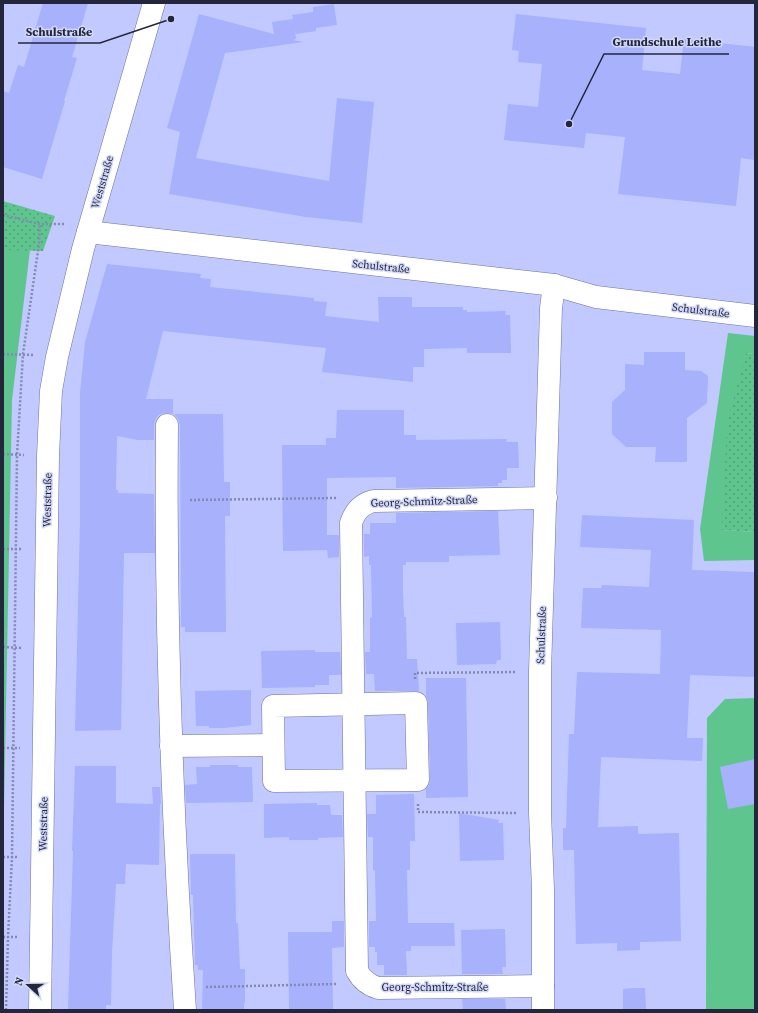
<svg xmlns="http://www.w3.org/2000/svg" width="758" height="1013" font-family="'Source Serif 4',serif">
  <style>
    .grass { fill: #5fc58f }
    .park { fill: url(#park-dots) }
    .building { fill: #a7b1fc }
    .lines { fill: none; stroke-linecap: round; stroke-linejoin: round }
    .minor-casing { stroke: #6c73a3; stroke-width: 23 }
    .path { stroke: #8389b1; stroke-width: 2.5; stroke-dasharray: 2 2; stroke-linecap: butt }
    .minor { stroke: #fff; stroke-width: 22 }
    .labels { text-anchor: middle; stroke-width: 3; stroke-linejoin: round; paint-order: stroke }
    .street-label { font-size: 11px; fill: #24273b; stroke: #d2d8f8 }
    .leader { fill: none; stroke: #24273b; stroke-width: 1.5 }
    .callout-dot { fill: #24273b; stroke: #d2d8f8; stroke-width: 1.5 }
    .callout-label { font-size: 12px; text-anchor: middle; font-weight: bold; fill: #24273b; stroke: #d2d8f8; stroke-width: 3; stroke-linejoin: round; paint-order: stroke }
  </style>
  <defs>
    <pattern id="park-dots" width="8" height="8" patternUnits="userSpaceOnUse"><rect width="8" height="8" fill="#5fc58f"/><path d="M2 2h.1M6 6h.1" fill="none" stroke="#4ea076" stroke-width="1.8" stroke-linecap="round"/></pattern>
  </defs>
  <rect width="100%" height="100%" fill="#c1c9fe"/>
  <g class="grass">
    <polygon points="3,250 30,250 12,400 3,860"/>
    <polygon points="728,333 755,336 755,354 746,353 722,530 755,532 755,560 704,561 700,529"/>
    <polygon points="755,698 755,1010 706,1010 707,718 725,699"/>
  </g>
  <g class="park">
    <polygon points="3,201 55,216 43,251 3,250"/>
    <polygon points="746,353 755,354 755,532 722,530 727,424"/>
  </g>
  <g class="building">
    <polygon points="43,3 88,3 72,57 77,58 64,101 65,101 42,179 3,167 3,91 9,93 18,65 24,67"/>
    <polygon points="334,4 337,25 316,28 316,31 296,34 295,29 296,39 293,40 303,42 225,53 196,158 329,181 337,98 374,102 362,223 306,217 169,194 180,132 167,128 199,14 274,34 272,22 293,19 292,15 313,12 313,7"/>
    <polygon points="516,14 646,28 642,70 680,74 684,39 755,47 755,160 741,158 736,206 618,194 625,137 586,133 584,148 504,140 508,104 538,107 542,64 518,62 519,51 512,50"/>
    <polygon points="107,264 201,274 200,278 211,279 210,287 314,298 314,301 327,302 325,316 379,322 378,297 412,297 412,307 463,307 463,310 467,310 467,312 506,311 505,315 510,315 511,353 467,353 467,348 424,349 424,367 413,367 413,382 322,372 326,348 163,331 146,399 173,399 173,414 167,413 160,414 156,418 154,425 154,440 138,440 117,436 116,490 118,490 118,493 154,494 155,553 124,553 121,730 75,731 80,522 80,393 85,342"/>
    <polygon points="644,352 685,352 685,370 701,371 708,376 707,403 687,418 687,462 655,462 656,447 626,447 612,434 612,402 625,390 625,364 644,365"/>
    <polygon points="337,410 404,410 404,435 416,435 416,440 507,439 506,442 518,442 519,468 507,468 507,480 502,480 502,483 498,483 498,486 396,488 396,477 327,478 327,535 339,535 339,557 328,558 327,549 327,550 283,551 282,445 326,445 326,438 336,438"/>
    <polygon points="174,414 223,414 224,482 230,482 230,516 225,516 226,632 185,632 185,627 181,627 180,425 178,419"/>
    <polygon points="498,511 500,555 449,556 449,562 406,562 406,565 403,565 403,591 404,617 406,617 407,659 417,659 419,691 375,691 374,674 366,674 365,652 370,652 370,617 372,618 371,565 369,565 369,556 364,557 364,534 370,534 370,523 396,523 396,513"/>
    <polygon points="582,515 694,520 692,570 755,572 755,677 690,675 687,738 703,738 702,761 601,757 598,827 638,826 638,834 679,833 681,941 640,942 640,950 617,951 617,943 576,944 574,850 563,850 563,828 566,828 569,734 574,734 577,672 660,674 661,630 581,628 583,588 601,588 602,585 649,587 651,550 580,547"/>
    <polygon points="500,622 501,660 497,660 496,664 457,665 456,623"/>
    <polygon points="315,650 315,652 340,652 341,675 329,675 329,685 315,685 315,687 262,688 261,651"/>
    <polygon points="426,678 466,678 468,797 426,798 426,789 429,786 430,780 428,703 426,696"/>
    <polygon points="251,690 251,725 224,728 209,728 209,726 196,726 195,691"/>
    <polygon points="755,759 755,804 728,809 720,767"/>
    <polygon points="210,765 238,765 238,767 252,767 253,802 186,803 185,785 197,784 196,767 210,767"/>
    <polygon points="75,766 116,766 116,803 153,804 152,787 160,787 161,804 160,804 159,865 126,864 125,884 116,884 112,952 111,1005 106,1005 106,1010 68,1010 73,851 72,851"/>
    <polygon points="414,794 415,841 410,841 410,870 407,870 408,923 454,923 455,946 411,946 411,951 406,951 407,975 384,975 384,965 377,965 377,952 375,952 375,947 369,947 369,921 376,921 375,871 373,870 373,837 368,837 367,814 376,814 376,795"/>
    <polygon points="317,803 317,805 330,805 331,815 342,815 343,837 318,838 318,840 289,840 289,837 264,838 264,804"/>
    <polygon points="459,813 499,820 498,823 503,823 504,860 460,861"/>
    <polygon points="190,854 235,854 236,923 238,923 240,969 245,969 245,1003 244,1003 244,1010 202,1010 203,970 198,970 198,965 195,965 193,895 191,895"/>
    <polygon points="332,921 344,921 344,947 332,948 333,1010 289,1010 288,932 332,932 332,935"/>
    <polygon points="505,929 506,967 502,967 503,974 462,974 461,930"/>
    <polygon points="634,988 645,988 646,1010 623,1010 623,989"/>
    <polygon points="462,999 505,999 506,1010 463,1010"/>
  </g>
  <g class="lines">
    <g class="minor-casing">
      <g id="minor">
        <polyline points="88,232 554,285 596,297 755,316"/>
        <path d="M167,425C165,620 172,815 185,1010"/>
        <polygon points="416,703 418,780 274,781 273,706"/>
        <polyline points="171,746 273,745"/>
        <path d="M543,986L378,988C368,985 362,980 357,971L351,523C355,511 361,504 374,501L546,498"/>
        <polyline points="40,1010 48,456 51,391 57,357 83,249 154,3"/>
        <polyline points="543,1010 543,889 540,813 540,672 551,308 554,285"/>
      </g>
    </g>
    <g class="path">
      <polyline points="3,215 40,224 66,224"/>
      <polyline points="3,354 34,355"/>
      <polyline points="3,454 24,455"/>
      <polyline points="190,500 337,498"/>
      <polyline points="3,549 22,549"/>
      <polyline points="3,647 22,648"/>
      <polyline points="415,679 415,673 516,672"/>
      <polyline points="3,748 20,748"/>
      <polyline points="418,804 418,812 516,813"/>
      <polyline points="3,857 18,857"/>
      <polyline points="3,937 18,937"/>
      <polyline points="206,987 337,984"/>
      <polyline points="6,1010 8,937 12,857 17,455 23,354 39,244 40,224"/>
    </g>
    <use href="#minor" class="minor"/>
  </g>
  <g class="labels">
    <g class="street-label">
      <text transform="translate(102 182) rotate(-74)" y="4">Weststraße</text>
      <text transform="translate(381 266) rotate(6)" y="4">Schulstraße</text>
      <text transform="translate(701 310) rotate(7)" y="4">Schulstraße</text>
      <text transform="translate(47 500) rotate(-89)" y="4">Weststraße</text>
      <text transform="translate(424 501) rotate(-2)" y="4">Georg-Schmitz-Straße</text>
      <text transform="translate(541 635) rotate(-88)" y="4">Schulstraße</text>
      <text transform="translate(43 824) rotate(-89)" y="4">Weststraße</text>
      <text x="435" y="991">Georg-Schmitz-Straße</text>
    </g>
  </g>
  <path class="leader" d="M171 19L100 43H18M569 124L604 54H729"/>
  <g class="callout-dot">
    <circle cx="171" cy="19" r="4"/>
    <circle cx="569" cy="124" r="4"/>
  </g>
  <g class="callout-label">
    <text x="59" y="36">Schulstraße</text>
    <text x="667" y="46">Grundschule Leithe</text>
  </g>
  <rect width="758" height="1013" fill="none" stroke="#24273b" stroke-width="8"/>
  <g transform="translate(28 985) rotate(291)" stroke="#d2d8f8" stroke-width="3" paint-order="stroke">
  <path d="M0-3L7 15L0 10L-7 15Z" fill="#24273b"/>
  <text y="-6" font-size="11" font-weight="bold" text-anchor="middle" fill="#24273b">N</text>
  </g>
</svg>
